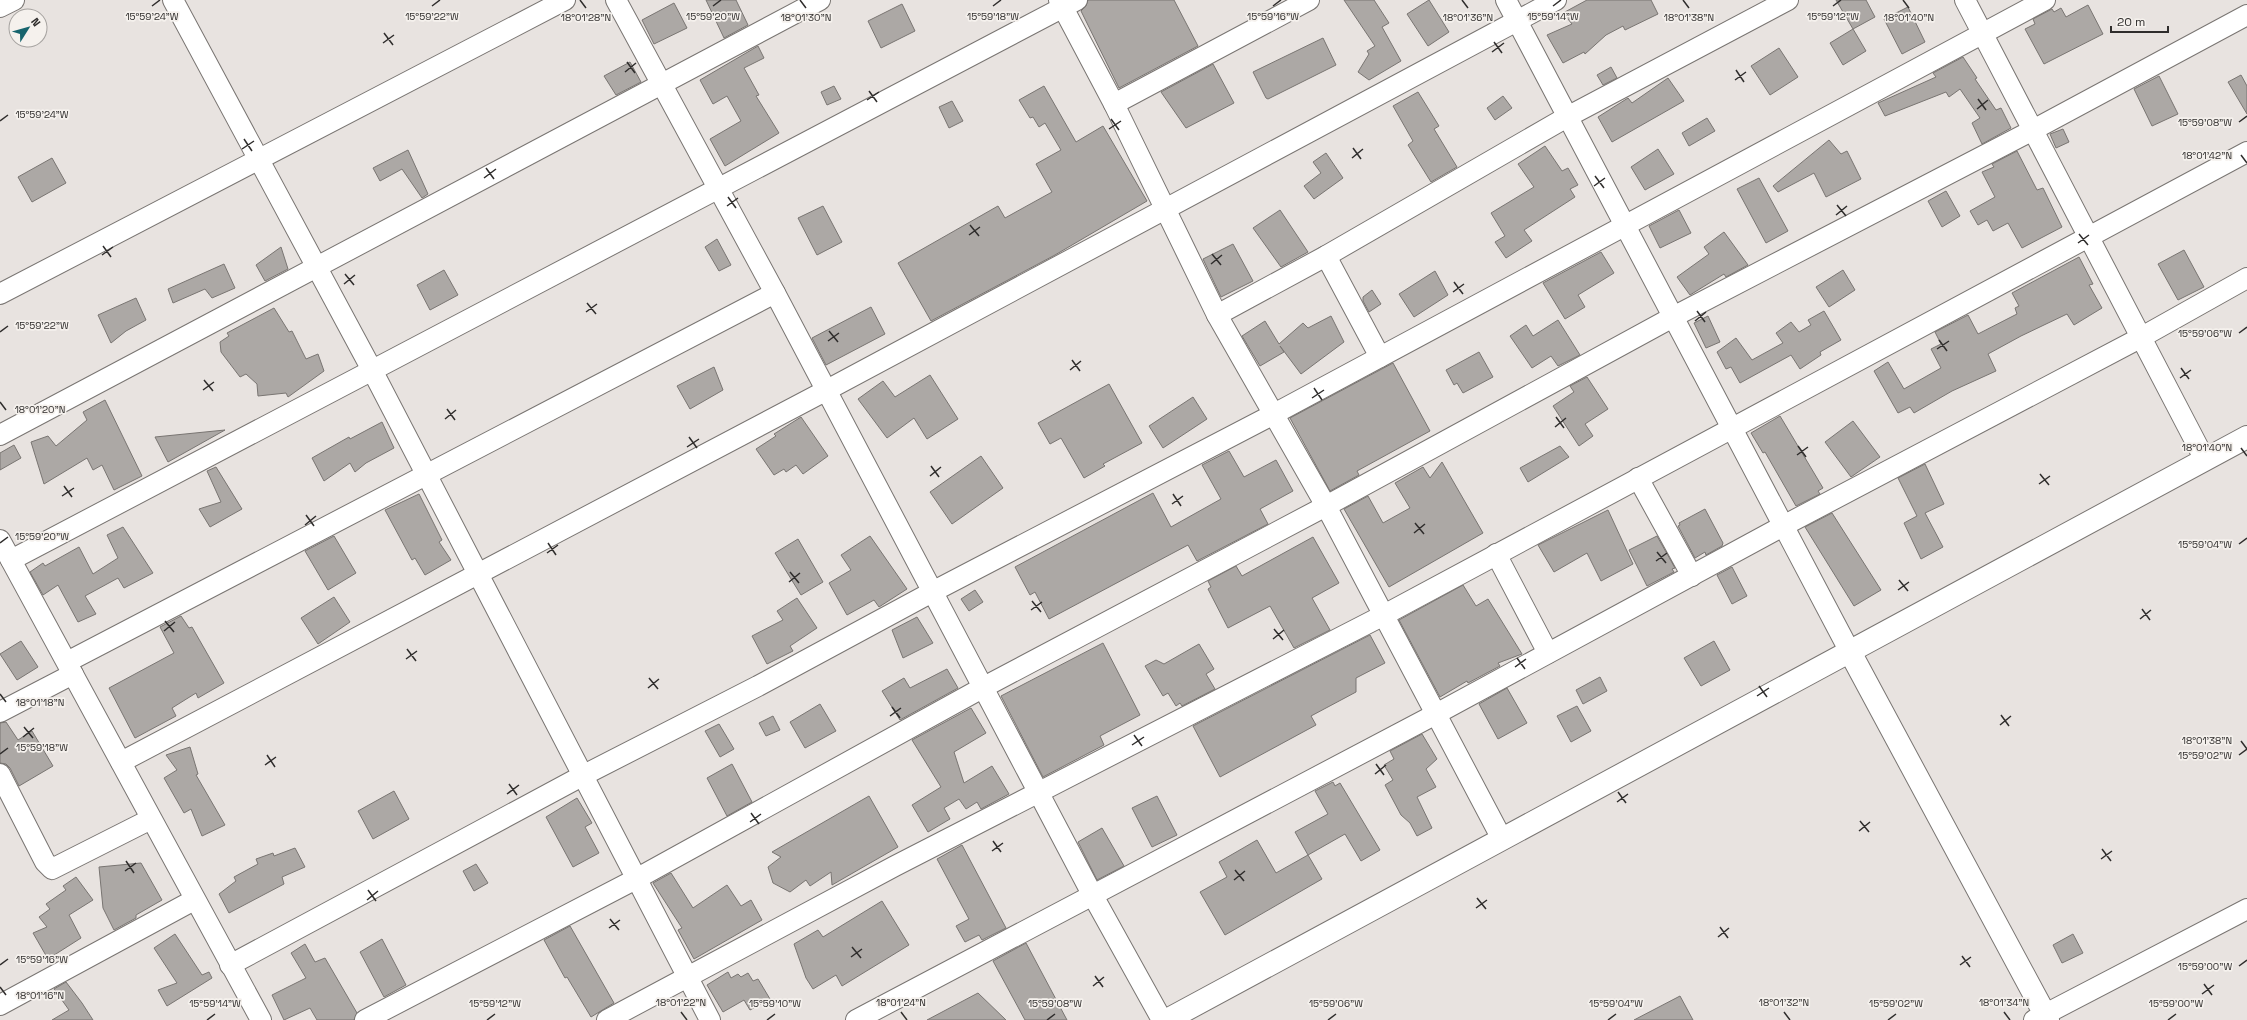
<svg xmlns="http://www.w3.org/2000/svg" width="2247" height="1020" font-family="'Space Grotesk',sans-serif">
  <style>
    .building { fill: #aca8a5; stroke: #797572 }
    .lines { fill: none; stroke-linecap: round; stroke-linejoin: round }
    .street-casing { stroke: #797572; stroke-width: 22 }
    .secondary-casing { stroke: #797572; stroke-width: 24 }
    .street { stroke: #fff; stroke-width: 20 }
    .secondary { stroke: #fff; stroke-width: 22 }
    .ticks { fill: none; stroke: #2f2d2c; stroke-width: 1.5 }
    .ticks-label { font-size: 10px; text-anchor: middle; fill: #2f2d2c; stroke: #f5f1ed; stroke-width: 3.5; stroke-linejoin: round; paint-order: stroke }
  </style>
  <rect width="100%" height="100%" fill="#e8e3e0"/>
  <g class="building">
    <polygon points="706,0 736,0 748,25 724,38"/>
    <polygon points="1088,0 1174,0 1198,46 1119,88 1081,11 1086,6"/>
    <polygon points="1344,0 1374,0 1389,23 1382,27 1401,61 1369,80 1358,72 1369,54 1367,51 1375,46"/>
    <polygon points="1429,0 1449,32 1428,46 1407,14"/>
    <polygon points="1587,0 1651,0 1658,14 1625,30 1623,26 1606,35 1585,54 1584,52 1563,63 1547,35 1572,24 1563,13"/>
    <polygon points="1836,0 1866,0 1875,17 1853,29"/>
    <polygon points="674,3 687,28 654,44 642,20"/>
    <polygon points="902,4 915,31 881,48 868,21"/>
    <polygon points="2088,5 2103,34 2044,64 2025,29 2035,24 2033,19 2052,9 2054,12 2061,8 2066,17"/>
    <polygon points="1908,7 1925,42 1902,54 1884,19"/>
    <polygon points="1853,29 1866,51 1843,65 1830,43"/>
    <polygon points="1323,38 1336,65 1268,99 1266,98 1253,72"/>
    <polygon points="758,46 764,58 744,68 759,95 756,96 779,133 725,166 710,139 741,121 727,96 713,104 700,80"/>
    <polygon points="1779,48 1798,77 1770,95 1751,66"/>
    <polygon points="1963,57 1977,78 1975,79 1996,110 2001,108 2011,128 1982,144 1972,123 1980,118 1960,89 1949,97 1946,92 1885,116 1878,103 1936,77 1933,73"/>
    <polygon points="630,62 641,82 616,95 604,76"/>
    <polygon points="1213,64 1234,103 1186,128 1161,92"/>
    <polygon points="1611,67 1617,78 1603,85 1597,75"/>
    <polygon points="2241,75 2247,86 2247,114 2228,82"/>
    <polygon points="2159,76 2178,114 2152,126 2134,89"/>
    <polygon points="1668,78 1684,101 1612,142 1598,117 1628,98 1632,103"/>
    <polygon points="834,86 841,99 827,105 821,92"/>
    <polygon points="1044,86 1076,142 1103,126 1147,201 1055,255 931,321 898,263 998,206 1005,218 1052,192 1036,164 1061,150 1045,123 1039,127 1033,117 1030,118 1019,100"/>
    <polygon points="1418,92 1439,126 1434,129 1457,167 1431,182 1408,145 1413,141 1393,106"/>
    <polygon points="1503,96 1512,108 1495,120 1487,108"/>
    <polygon points="952,101 963,121 949,128 939,107"/>
    <polygon points="1707,118 1715,131 1689,146 1682,133"/>
    <polygon points="2063,129 2069,142 2056,148 2050,134"/>
    <polygon points="1829,140 1841,154 1847,151 1861,179 1826,197 1814,173 1778,192 1773,186"/>
    <polygon points="1545,146 1562,171 1568,168 1578,185 1570,189 1575,197 1524,230 1532,241 1506,258 1495,242 1505,236 1491,213 1534,187 1518,164"/>
    <polygon points="1658,149 1674,174 1645,190 1631,167"/>
    <polygon points="408,150 428,194 422,198 402,169 380,181 373,168"/>
    <polygon points="2017,151 2037,190 2043,188 2062,227 2022,248 2008,223 1993,231 1987,220 1978,225 1970,211 1995,197 1982,172 1994,167 1992,164"/>
    <polygon points="1326,153 1343,178 1314,199 1304,186 1321,173 1313,162"/>
    <polygon points="52,158 66,183 32,202 18,177"/>
    <polygon points="1759,178 1788,231 1766,243 1737,189"/>
    <polygon points="1946,191 1960,216 1942,227 1928,201"/>
    <polygon points="823,206 842,242 817,255 798,218"/>
    <polygon points="1280,210 1308,252 1281,267 1253,228"/>
    <polygon points="1679,210 1691,233 1660,248 1649,226"/>
    <polygon points="1724,232 1748,265 1726,277 1724,274 1690,295 1677,277 1709,254 1704,247"/>
    <polygon points="717,239 731,265 719,271 705,247"/>
    <polygon points="1233,244 1253,281 1221,297 1203,259"/>
    <polygon points="281,247 288,269 265,281 256,265"/>
    <polygon points="2184,250 2204,287 2178,300 2158,264"/>
    <polygon points="1601,252 1614,273 1578,295 1585,307 1565,319 1543,283"/>
    <polygon points="2079,257 2093,284 2089,285 2102,308 2074,325 2067,314 2021,336 1988,354 1996,371 1952,391 1914,413 1910,407 1898,413 1874,371 1888,362 1904,389 1941,368 1931,349 1941,344 1935,332 1968,315 1978,334 2017,314 2015,308 2019,306 2012,293"/>
    <polygon points="224,264 235,288 212,298 205,289 173,303 168,289"/>
    <polygon points="444,270 458,295 430,310 417,285"/>
    <polygon points="1843,270 1855,290 1829,307 1816,287"/>
    <polygon points="1435,271 1448,295 1414,317 1399,294"/>
    <polygon points="1372,290 1381,304 1369,312 1363,301 1363,297"/>
    <polygon points="136,298 146,320 126,331 111,343 98,315"/>
    <polygon points="871,307 885,334 826,365 812,338"/>
    <polygon points="274,308 289,332 292,331 306,359 318,354 324,371 288,397 286,393 258,396 257,384 246,374 240,377 221,352 220,342 229,336 227,333"/>
    <polygon points="1824,311 1841,340 1820,352 1821,355 1800,369 1791,355 1740,383 1731,367 1726,369 1717,352 1736,338 1752,360 1783,343 1776,333 1791,322 1799,332 1811,325 1808,320"/>
    <polygon points="1331,316 1344,342 1301,374 1280,346 1284,352 1260,366 1242,336 1265,321 1279,344 1303,323 1308,328"/>
    <polygon points="1708,316 1720,342 1706,348 1694,323"/>
    <polygon points="1558,320 1580,355 1558,366 1551,356 1532,368 1510,336 1526,325 1533,336"/>
    <polygon points="1479,352 1493,377 1463,393 1457,383 1454,385 1446,370"/>
    <polygon points="1393,363 1430,431 1357,471 1359,475 1330,491 1290,418"/>
    <polygon points="714,367 723,390 690,409 677,386"/>
    <polygon points="930,375 958,419 927,439 914,418 887,438 858,399 883,381 895,397"/>
    <polygon points="1587,377 1608,409 1585,424 1593,436 1579,446 1553,406 1574,392 1570,386"/>
    <polygon points="1109,384 1142,443 1103,464 1105,466 1084,478 1061,438 1050,444 1038,423"/>
    <polygon points="1193,397 1207,419 1163,448 1149,426"/>
    <polygon points="105,400 142,476 114,490 102,465 93,470 87,458 44,484 31,442 48,436 56,446 87,420 83,412"/>
    <polygon points="1780,416 1823,488 1818,491 1820,494 1796,506 1765,452 1763,453 1751,433"/>
    <polygon points="801,417 828,456 803,474 796,465 786,472 784,469 774,475 756,449 776,436 774,434"/>
    <polygon points="1853,421 1880,457 1851,477 1825,442"/>
    <polygon points="382,422 394,448 366,463 355,472 350,463 324,481 312,458 349,437 350,439"/>
    <polygon points="225,430 168,462 155,437"/>
    <polygon points="14,445 21,458 0,470 0,453"/>
    <polygon points="1560,446 1569,457 1528,482 1520,468"/>
    <polygon points="1229,451 1244,477 1276,460 1293,491 1260,509 1268,524 1197,561 1188,545 1049,619 1035,592 1030,595 1015,567 1153,493 1171,527 1221,499 1202,465"/>
    <polygon points="981,456 1003,488 952,524 930,492"/>
    <polygon points="1442,462 1483,533 1389,587 1344,509 1368,496 1383,523 1410,508 1395,483 1423,467 1430,478"/>
    <polygon points="1925,464 1944,504 1925,513 1943,547 1921,559 1904,523 1917,516 1898,478"/>
    <polygon points="216,467 242,509 210,527 199,509 221,502 207,471"/>
    <polygon points="419,494 442,540 439,542 451,560 425,575 415,558 412,560 385,510"/>
    <polygon points="1705,509 1723,543 1722,546 1706,555 1705,552 1695,558 1678,526 1680,525 1679,523"/>
    <polygon points="1608,510 1633,564 1601,581 1587,553 1554,572 1538,545"/>
    <polygon points="1832,513 1881,590 1854,606 1805,527"/>
    <polygon points="123,527 153,573 124,588 118,578 85,596 96,614 78,622 58,585 43,595 30,572 43,563 45,566 79,547 93,574 118,558 107,535"/>
    <polygon points="334,536 356,573 328,590 305,551"/>
    <polygon points="870,536 907,589 879,607 874,600 847,615 829,583 851,570 841,555"/>
    <polygon points="1657,536 1675,568 1672,569 1674,572 1647,586 1629,550"/>
    <polygon points="1313,537 1339,583 1312,598 1330,630 1294,648 1270,606 1228,628 1208,589 1211,587 1208,581 1236,566 1242,576"/>
    <polygon points="798,539 823,582 801,595 775,553"/>
    <polygon points="1732,567 1747,596 1732,604 1717,575"/>
    <polygon points="1463,585 1476,606 1488,599 1522,654 1498,663 1500,666 1468,683 1467,681 1440,697 1399,620"/>
    <polygon points="975,590 983,602 969,611 961,599"/>
    <polygon points="334,597 350,622 318,644 301,618"/>
    <polygon points="797,598 817,628 790,646 793,651 767,664 752,636 783,620 777,611"/>
    <polygon points="181,616 189,628 192,627 224,683 198,698 196,693 172,708 176,716 135,738 109,688 174,653 160,627"/>
    <polygon points="917,617 933,643 903,658 892,630"/>
    <polygon points="1370,635 1385,663 1356,678 1356,692 1311,716 1316,725 1220,777 1193,726"/>
    <polygon points="21,641 38,667 17,680 0,654"/>
    <polygon points="1714,641 1730,670 1701,686 1684,658"/>
    <polygon points="1103,643 1140,715 1100,736 1104,745 1043,777 1001,696"/>
    <polygon points="1199,644 1214,669 1206,674 1215,689 1182,706 1180,703 1176,706 1168,693 1163,696 1145,666 1156,660 1164,664"/>
    <polygon points="947,669 958,688 900,720 882,691 904,678 910,688"/>
    <polygon points="1600,677 1607,691 1583,704 1576,690"/>
    <polygon points="1507,688 1527,723 1498,739 1479,704"/>
    <polygon points="820,704 836,731 805,748 790,722"/>
    <polygon points="1577,706 1591,731 1571,742 1557,716"/>
    <polygon points="971,708 986,733 954,752 964,783 992,766 1009,794 981,809 977,802 966,809 959,799 944,808 950,819 928,832 912,805 941,787 912,740"/>
    <polygon points="773,716 780,730 766,736 759,723"/>
    <polygon points="6,722 18,740 32,731 53,766 19,786 10,768 6,764 0,763 0,723"/>
    <polygon points="719,724 734,749 720,757 705,731"/>
    <polygon points="1422,734 1437,759 1426,769 1436,787 1417,797 1432,828 1417,836 1410,823 1401,815 1385,785 1393,780 1384,765 1394,759 1390,751"/>
    <polygon points="190,747 198,774 196,775 225,825 202,836 191,809 184,813 164,778 177,770 166,755"/>
    <polygon points="732,764 752,802 727,816 707,778"/>
    <polygon points="1333,782 1335,786 1340,783 1380,850 1361,861 1345,834 1308,855 1295,832 1328,814 1315,791"/>
    <polygon points="394,791 409,819 373,839 358,811"/>
    <polygon points="869,796 898,847 832,885 831,872 810,886 806,880 790,892 773,883 768,867 781,857 772,852"/>
    <polygon points="1157,796 1177,835 1152,847 1132,808"/>
    <polygon points="577,798 592,823 585,827 599,853 573,867 546,817"/>
    <polygon points="1102,828 1124,866 1097,880 1078,842"/>
    <polygon points="1257,840 1276,873 1308,855 1322,879 1225,935 1200,892 1227,877 1219,862"/>
    <polygon points="962,845 1006,928 982,940 979,935 965,942 956,926 969,919 937,859"/>
    <polygon points="295,848 305,867 282,877 284,884 229,913 219,894 236,881 234,877 258,864 256,859 273,853 274,856"/>
    <polygon points="141,863 162,900 136,915 136,918 114,930 103,908 99,867"/>
    <polygon points="476,864 488,883 474,891 463,871"/>
    <polygon points="671,873 693,908 727,885 741,906 751,900 762,920 694,959 678,930 682,928 653,883"/>
    <polygon points="76,877 93,900 69,915 81,938 48,959 33,933 47,927 39,917 50,909 46,904 66,890 63,886"/>
    <polygon points="882,901 909,945 842,986 836,975 813,989 806,978 794,944 818,930 823,937"/>
    <polygon points="570,926 614,1003 591,1017 567,977 565,978 544,940"/>
    <polygon points="175,934 202,975 209,972 212,978 167,1006 158,990 177,983 154,948"/>
    <polygon points="2073,934 2083,953 2062,963 2053,945"/>
    <polygon points="382,939 406,985 384,997 360,952"/>
    <polygon points="1026,943 1067,1020 1025,1020 993,961"/>
    <polygon points="305,944 315,962 325,958 357,1013 354,1020 317,1020 310,1008 284,1020 272,995 306,978 291,953"/>
    <polygon points="728,972 731,978 738,974 741,977 748,973 753,981 758,979 770,999 750,1010 744,1000 723,1012 707,985"/>
    <polygon points="66,982 82,1003 93,1020 52,1020 69,1010 54,989"/>
    <polygon points="978,993 1006,1020 927,1020"/>
    <polygon points="1680,996 1693,1020 1634,1020"/>
  </g>
  <g class="lines">
    <g class="street-casing">
      <g id="street">
        <polyline points="173,0 372,370 710,1020"/>
        <polyline points="616,0 775,293 1092,894 1162,1020"/>
        <polyline points="1059,0 1114,104 1217,315 1326,506 1502,839"/>
        <polyline points="1506,0 1850,652"/>
        <polyline points="1965,0 2205,460"/>
        <polyline points="0,7 14,0"/>
        <polyline points="1114,104 1309,0"/>
        <polyline points="1326,256 1380,357"/>
        <polyline points="0,294 565,0"/>
        <polyline points="1217,315 1326,256 1567,117 1788,0"/>
        <polyline points="0,435 820,0"/>
        <polyline points="1638,478 1692,576"/>
        <polyline points="0,540 261,1020"/>
        <polyline points="1496,554 1548,653"/>
        <polyline points="11,560 1077,0"/>
        <polyline points="67,662 775,293"/>
        <polyline points="0,712 73,674"/>
        <polyline points="121,762 827,390 1556,0"/>
        <polyline points="0,774 45,862 52,869 151,819"/>
        <polyline points="230,965 582,776 758,686 934,591 1274,414 2045,0"/>
        <polyline points="0,1005 194,900"/>
        <polyline points="365,1020 636,879 984,687 1326,506 1673,317 2033,130 2247,15"/>
        <polyline points="607,1020 895,866 1384,615 2247,152"/>
        <polyline points="856,1020 1436,714 1783,526 2140,338 2247,278"/>
        <polyline points="2034,1020 2247,909"/>
      </g>
    </g>
    <g class="secondary-casing">
      <g id="secondary">
        <polyline points="1850,652 2048,1020"/>
        <polyline points="1167,1020 2247,437"/>
      </g>
    </g>
    <use href="#street" class="street"/>
    <use href="#secondary" class="secondary"/>
  </g>
  <path class="ticks" d="M580,0L586,8M800,0L806,8M1462,0L1468,8M1683,0L1689,8M1903,0L1909,8M152,6L160,0M432,6L440,0M713,6L721,0M993,6L1001,0M1273,6L1281,0M1553,6L1561,0M1833,6L1841,0M384,33L393,45M1494,42L1502,53M383,43L394,35M1492,52L1504,43M627,62L635,73M1736,70L1744,82M625,72L636,63M1735,80L1746,72M869,91L877,102M1978,99L1986,110M867,100L879,92M1977,109L1988,100M1111,119L1119,130M0,121L8,115M2239,122L2247,116M1109,129L1121,121M244,139L252,151M1353,148L1361,159M242,149L254,141M2241,155L2247,163M1352,158L1363,149M486,168L494,179M1595,176L1604,188M484,178L496,169M1594,186L1605,178M728,197L736,208M1837,205L1846,216M727,206L738,198M1836,215L1847,206M970,225L979,236M2079,234L2088,245M969,235L980,227M2078,243L2089,235M103,246L111,257M1212,254L1221,265M102,255L113,247M1211,264L1222,255M345,274L354,285M1454,282L1463,294M344,284L355,275M1453,292L1464,284M587,303L596,314M1697,311L1705,322M586,312L597,304M1695,321L1706,312M829,331L838,342M0,332L8,326M2239,333L2247,327M1939,340L1947,351M828,341L839,333M1937,349L1949,341M1072,360L1080,371M2181,368L2189,379M1070,370L1081,361M2180,378L2191,370M204,380L213,391M1314,388L1322,400M203,390L214,382M1312,398L1324,390M0,402L6,410M447,409L455,420M1556,417L1564,428M445,419L456,410M1555,427L1566,418M689,437L697,448M1798,446L1806,457M687,447L699,439M2241,448L2247,456M1797,455L1808,447M931,466L939,477M2040,474L2049,485M930,476L941,467M2039,484L2050,476M64,486L72,497M1173,494L1181,506M62,496L74,488M1172,504L1183,496M306,515L314,526M1415,523L1424,534M305,525L316,516M1414,533L1425,524M0,543L8,537M548,543L556,555M2239,544L2247,538M1657,552L1666,563M547,553L558,545M1656,561L1667,553M790,572L799,583M1899,580L1908,591M789,582L800,573M1898,590L1909,582M1032,601L1041,612M2142,609L2150,620M1031,610L1042,602M2140,619L2151,610M165,621L174,632M1274,629L1283,640M164,631L175,622M1273,639L1284,630M407,649L416,661M1517,658L1525,669M406,659L417,651M1515,667L1526,659M649,678L658,689M1759,686L1767,697M648,688L659,679M0,694L6,702M1757,696L1769,688M892,707L900,718M2001,715L2009,726M890,716L901,708M2000,725L2011,716M24,727L33,738M1134,735L1142,746M23,737L34,728M2241,741L2247,749M1132,745L1144,737M0,754L8,748M267,755L275,767M2239,755L2247,749M1376,764L1384,775M265,765L276,757M1375,774L1386,765M509,784L517,795M1618,792L1626,803M507,794L519,785M1617,802L1628,794M751,813L759,824M1860,821L1869,832M750,822L761,814M1859,831L1870,822M993,841L1001,852M2102,849L2111,861M992,851L1003,843M2101,859L2112,851M126,861L134,873M1235,870L1244,881M125,871L136,863M1234,880L1245,871M368,890L376,901M1477,898L1486,909M367,900L378,891M1476,908L1487,900M610,919L619,930M1720,927L1728,938M609,928L620,920M1718,937L1729,928M852,947L861,958M1962,956L1970,967M851,957L862,949M0,965L8,959M1960,965L1971,957M2239,966L2247,960M1095,976L1103,987M2204,984L2212,995M1093,986L1104,977M0,987L6,995M2202,994L2214,985M681,1012L687,1020M901,1012L907,1020M1784,1012L1790,1020M2004,1012L2010,1020M207,1020L215,1014M487,1020L495,1014M767,1020L775,1014M1047,1020L1055,1014M1328,1020L1336,1014M1608,1020L1616,1014M1888,1020L1896,1014M2168,1020L2176,1014"/>
  <g class="ticks-label">
    <text x="152" y="20">15°59'24"W</text>
    <text x="432" y="20">15°59'22"W</text>
    <text x="713" y="20">15°59'20"W</text>
    <text x="993" y="20">15°59'18"W</text>
    <text x="1273" y="20">15°59'16"W</text>
    <text x="1553" y="20">15°59'14"W</text>
    <text x="1833" y="20">15°59'12"W</text>
    <text x="586" y="21">18°01'28"N</text>
    <text x="806" y="21">18°01'30"N</text>
    <text x="1468" y="21">18°01'36"N</text>
    <text x="1689" y="21">18°01'38"N</text>
    <text x="1909" y="21">18°01'40"N</text>
    <text x="42" y="118">15°59'24"W</text>
    <text x="2205" y="126">15°59'08"W</text>
    <text x="2207" y="159">18°01'42"N</text>
    <text x="42" y="329">15°59'22"W</text>
    <text x="2205" y="337">15°59'06"W</text>
    <text x="40" y="413">18°01'20"N</text>
    <text x="2207" y="451">18°01'40"N</text>
    <text x="42" y="540">15°59'20"W</text>
    <text x="2205" y="548">15°59'04"W</text>
    <text x="40" y="706">18°01'18"N</text>
    <text x="2207" y="744">18°01'38"N</text>
    <text x="42" y="751">15°59'18"W</text>
    <text x="2205" y="759">15°59'02"W</text>
    <text x="42" y="963">15°59'16"W</text>
    <text x="2205" y="970">15°59'00"W</text>
    <text x="40" y="999">18°01'16"N</text>
    <text x="681" y="1006">18°01'22"N</text>
    <text x="901" y="1006">18°01'24"N</text>
    <text x="1784" y="1006">18°01'32"N</text>
    <text x="2004" y="1006">18°01'34"N</text>
    <text x="215" y="1007">15°59'14"W</text>
    <text x="495" y="1007">15°59'12"W</text>
    <text x="775" y="1007">15°59'10"W</text>
    <text x="1055" y="1007">15°59'08"W</text>
    <text x="1336" y="1007">15°59'06"W</text>
    <text x="1616" y="1007">15°59'04"W</text>
    <text x="1896" y="1007">15°59'02"W</text>
    <text x="2176" y="1007">15°59'00"W</text>
  </g>
  <g transform="translate(28 28) rotate(53)"><circle r="19" fill="#f5f1ed" stroke="#a6a3a0"/>
  <path d="M0-3L7 15L0 10L-7 15Z" fill="#17646d"/>
  <text y="-6" font-size="11" font-weight="bold" text-anchor="middle" fill="#2f2d2c">N</text>
  </g>
  <path d="M2111 26v6h57v-6" fill="none" stroke="#2f2d2c" stroke-width="2"/>
  <text x="2117" y="26" font-size="12" fill="#2f2d2c" stroke="#f5f1ed" stroke-width="3" paint-order="stroke">20 m</text>
</svg>
